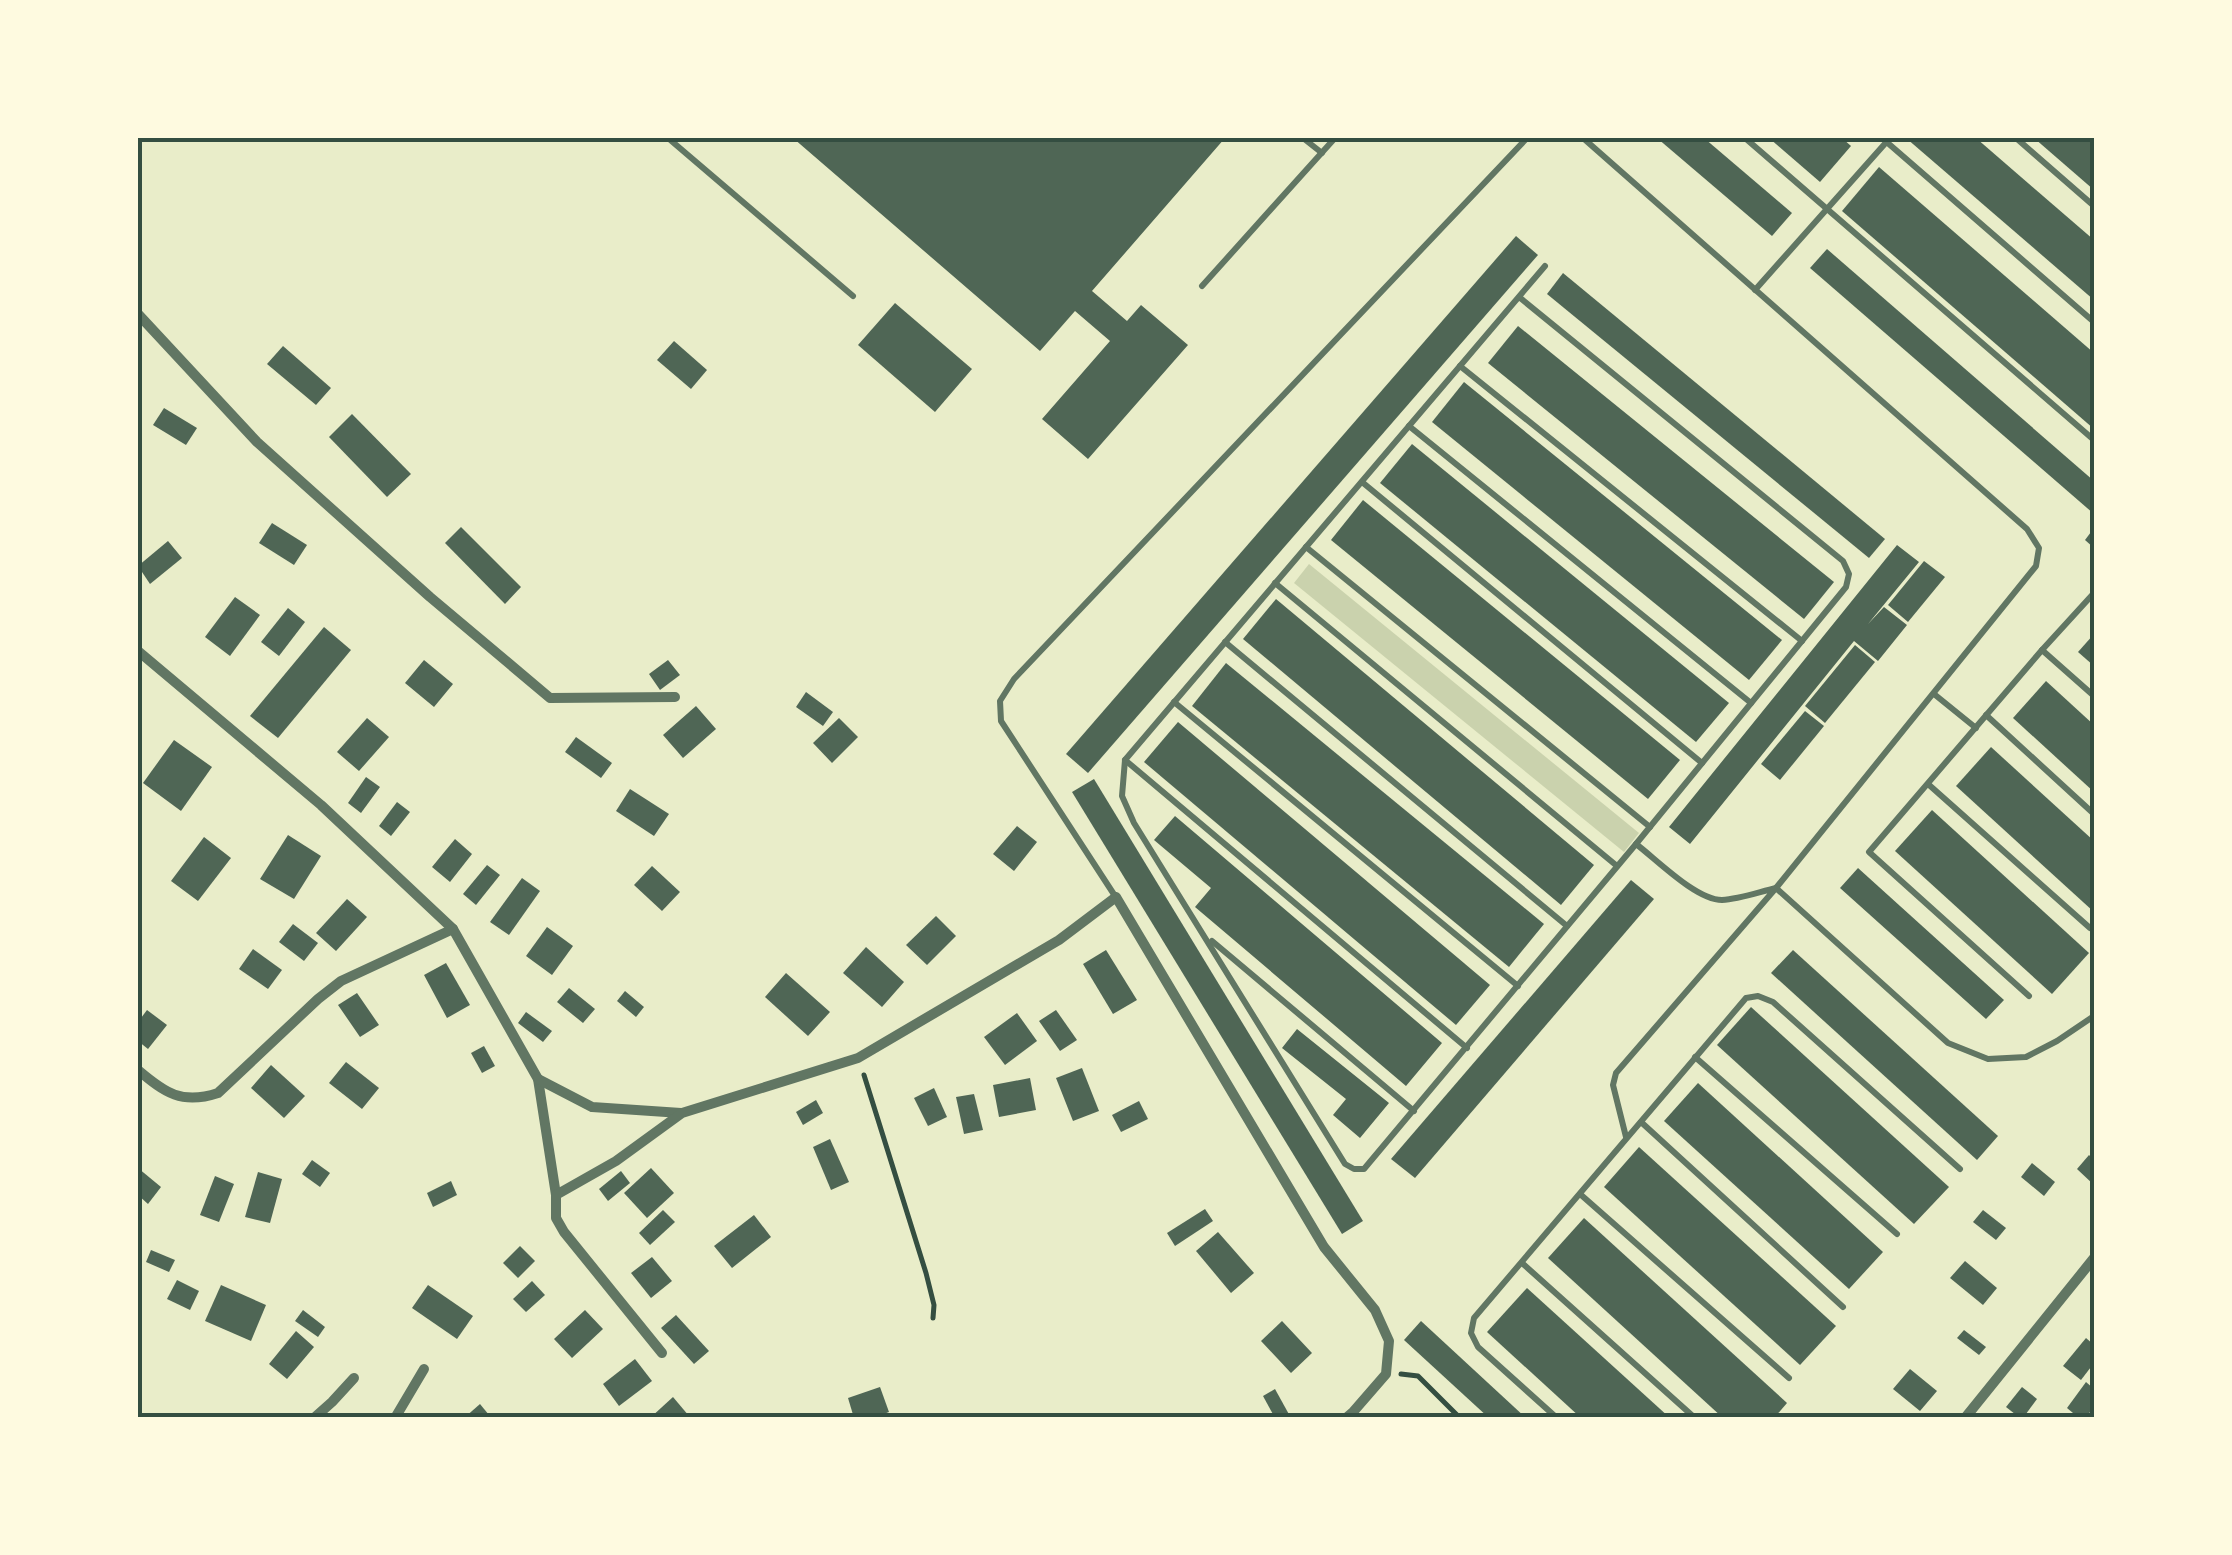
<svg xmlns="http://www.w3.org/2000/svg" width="2232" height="1555" font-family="Ubuntu,sans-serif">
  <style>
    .green { fill: #cad2ad }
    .building { fill: #4f6655 }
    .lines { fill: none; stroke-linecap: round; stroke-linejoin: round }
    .path { stroke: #344e41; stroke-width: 5 }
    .service { stroke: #617663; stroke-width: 6 }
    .minor { stroke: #617663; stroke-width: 10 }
    .neatline { fill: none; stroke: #344e41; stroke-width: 4 }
  </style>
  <rect width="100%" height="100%" fill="#e9edc9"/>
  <polygon class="green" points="1309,564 1639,833 1624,852 1294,583"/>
  <g class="building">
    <polygon points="793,138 1225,138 1092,291 1127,321 1141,305 1188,345 1088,459 1042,419 1110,341 1075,311 1040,351"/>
    <polygon points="1657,138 1704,138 1792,213 1772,236"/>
    <polygon points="1769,138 1842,138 1851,146 1820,182"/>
    <polygon points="1906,138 1976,138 2094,240 2094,300"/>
    <polygon points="2034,138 2094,138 2094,190"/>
    <polygon points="1879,167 2094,353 2094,429 1842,211"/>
    <polygon points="1516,236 1538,255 1088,773 1066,754"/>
    <polygon points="1827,249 2094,481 2094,514 1810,268"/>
    <polygon points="1563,273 1885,539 1869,558 1547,294"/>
    <polygon points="895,303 972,369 935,412 858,345"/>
    <polygon points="1518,326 1834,582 1804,619 1488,363"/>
    <polygon points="674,341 707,370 691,389 657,360"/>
    <polygon points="283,346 331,388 316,405 267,364"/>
    <polygon points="1464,382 1782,640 1749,680 1432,422"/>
    <polygon points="164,408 197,428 186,445 153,425"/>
    <polygon points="352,414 411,474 387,497 329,437"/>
    <polygon points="1412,444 1729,703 1696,742 1380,483"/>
    <polygon points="1363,500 1680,760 1648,799 1331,540"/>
    <polygon points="272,523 307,545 294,565 259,543"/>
    <polygon points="461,527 521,587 505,604 445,543"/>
    <polygon points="2094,528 2094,548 2085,540"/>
    <polygon points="168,541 182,558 150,584 138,566"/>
    <polygon points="1897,545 1919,562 1868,624 1884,607 1907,625 1878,661 1854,641 1690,844 1669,827"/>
    <polygon points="1924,561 1945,577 1908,622 1888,605"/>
    <polygon points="235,597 260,615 230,656 205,637"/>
    <polygon points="1276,599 1594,865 1561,905 1243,639"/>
    <polygon points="288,608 305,622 279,656 261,642"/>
    <polygon points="324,627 351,650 278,738 250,716"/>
    <polygon points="2094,634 2094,666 2078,652"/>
    <polygon points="1855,645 1875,662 1825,723 1805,706"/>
    <polygon points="424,660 453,684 434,707 405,683"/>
    <polygon points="668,660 680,675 660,690 649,674"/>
    <polygon points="1226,663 1544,924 1509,967 1192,706"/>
    <polygon points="2046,681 2094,725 2094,792 2013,718"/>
    <polygon points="806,692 833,712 823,726 796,707"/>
    <polygon points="696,706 716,729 683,758 663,735"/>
    <polygon points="1805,711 1824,726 1780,780 1761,764"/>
    <polygon points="367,718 389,737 359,771 337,752"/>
    <polygon points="839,718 858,737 832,763 813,743"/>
    <polygon points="1178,722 1490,985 1456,1025 1144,762"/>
    <polygon points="576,737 612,763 601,778 565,752"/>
    <polygon points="174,740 212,767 181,811 143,783"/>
    <polygon points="1991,747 2094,841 2094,912 1956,786"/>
    <polygon points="366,777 380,787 361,813 348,803"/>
    <polygon points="1094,779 1363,1221 1342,1234 1072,792"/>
    <polygon points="630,789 669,814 654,836 616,811"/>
    <polygon points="397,802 410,812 391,836 379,826"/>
    <polygon points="1932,810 2089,953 2052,994 1895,851"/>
    <polygon points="1175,816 1442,1043 1406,1086 1195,907 1211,888 1154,840"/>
    <polygon points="1017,826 1037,842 1014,871 993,854"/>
    <polygon points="288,835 321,856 294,899 260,879"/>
    <polygon points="204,837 231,858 198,901 171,881"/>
    <polygon points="455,839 472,854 450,882 432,867"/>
    <polygon points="487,865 500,875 476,905 463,894"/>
    <polygon points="652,866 680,892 662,911 634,885"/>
    <polygon points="1858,868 2004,1000 1986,1019 1840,888"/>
    <polygon points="522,878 540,891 509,935 490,922"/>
    <polygon points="1631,880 1654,899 1415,1178 1391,1159"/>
    <polygon points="347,899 367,917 336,951 316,933"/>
    <polygon points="936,916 956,936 927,965 906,945"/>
    <polygon points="293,924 318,943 304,961 279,942"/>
    <polygon points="547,927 573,946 552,975 526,956"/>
    <polygon points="866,947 904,982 882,1007 843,973"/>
    <polygon points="253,949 282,970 268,989 239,969"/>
    <polygon points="1106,950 1137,1000 1113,1014 1083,964"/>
    <polygon points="1793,950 1998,1136 1977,1160 1771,973"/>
    <polygon points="446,963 470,1005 447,1018 424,975"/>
    <polygon points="786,973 830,1012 808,1036 765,997"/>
    <polygon points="569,988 595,1009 583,1023 557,1002"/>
    <polygon points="625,991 644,1007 636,1017 617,1001"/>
    <polygon points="357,993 379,1025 360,1037 338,1005"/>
    <polygon points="1751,1007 1949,1187 1914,1224 1717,1045"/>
    <polygon points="147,1010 167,1025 148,1049 138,1041 138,1022"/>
    <polygon points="1056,1010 1077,1040 1060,1051 1039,1021"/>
    <polygon points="526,1012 552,1031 543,1042 518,1023"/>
    <polygon points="1017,1013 1037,1041 1005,1065 984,1037"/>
    <polygon points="1297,1029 1389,1103 1360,1138 1333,1115 1346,1099 1282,1048"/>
    <polygon points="484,1046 495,1066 482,1073 471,1053"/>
    <polygon points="346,1062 379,1088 362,1109 329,1083"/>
    <polygon points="271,1065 305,1096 284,1118 251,1088"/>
    <polygon points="1082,1068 1099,1111 1073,1121 1056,1078"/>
    <polygon points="1030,1078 1036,1110 999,1117 993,1085"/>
    <polygon points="1698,1083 1883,1252 1849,1289 1664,1121"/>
    <polygon points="934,1088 947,1117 928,1126 914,1098"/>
    <polygon points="974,1094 983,1130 964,1134 956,1097"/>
    <polygon points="816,1100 823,1113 803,1125 796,1112"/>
    <polygon points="1139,1101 1148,1119 1121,1132 1112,1115"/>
    <polygon points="830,1139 849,1182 831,1190 813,1147"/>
    <polygon points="1639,1147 1836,1326 1800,1365 1604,1187"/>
    <polygon points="2089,1155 2094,1160 2094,1185 2077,1169"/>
    <polygon points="312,1160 330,1173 320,1187 302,1174"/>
    <polygon points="2032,1163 2055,1182 2044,1196 2021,1177"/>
    <polygon points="138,1168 161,1187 148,1204 138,1195"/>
    <polygon points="651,1168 674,1193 647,1218 624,1193"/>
    <polygon points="621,1171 630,1183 608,1201 599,1189"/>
    <polygon points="258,1172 282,1179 270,1223 245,1217"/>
    <polygon points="215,1176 234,1184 219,1222 200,1215"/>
    <polygon points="451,1181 457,1195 433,1207 427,1193"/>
    <polygon points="1205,1209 1213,1221 1175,1246 1167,1233"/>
    <polygon points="663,1210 675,1222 650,1245 639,1233"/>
    <polygon points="1983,1210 2006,1228 1996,1240 1973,1222"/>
    <polygon points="754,1215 771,1237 732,1268 714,1246"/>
    <polygon points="1584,1218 1787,1403 1774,1418 1723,1418 1548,1258"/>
    <polygon points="1218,1232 1254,1273 1231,1293 1196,1251"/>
    <polygon points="520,1246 535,1261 518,1278 503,1263"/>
    <polygon points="151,1250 175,1260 169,1272 146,1262"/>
    <polygon points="652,1257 672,1281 651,1298 631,1273"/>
    <polygon points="1965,1261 1997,1288 1983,1305 1950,1278"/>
    <polygon points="177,1280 199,1291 190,1310 167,1299"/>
    <polygon points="532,1281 545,1295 526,1312 513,1299"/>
    <polygon points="221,1285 266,1305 251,1341 205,1321"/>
    <polygon points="428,1285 473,1316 457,1339 412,1308"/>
    <polygon points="1527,1288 1670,1418 1581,1418 1487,1332"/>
    <polygon points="303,1310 325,1327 318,1337 295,1321"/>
    <polygon points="585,1310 603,1329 572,1358 554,1339"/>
    <polygon points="676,1315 709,1351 694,1364 661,1328"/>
    <polygon points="1282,1321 1312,1353 1291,1373 1261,1341"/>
    <polygon points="1421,1321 1526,1418 1489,1418 1404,1340"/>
    <polygon points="1964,1330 1986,1347 1979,1355 1957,1338"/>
    <polygon points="296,1331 314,1347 287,1379 269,1364"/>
    <polygon points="2086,1338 2094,1345 2094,1363 2081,1380 2063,1366"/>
    <polygon points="635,1359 652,1381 619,1406 603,1384"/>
    <polygon points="1910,1369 1937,1391 1920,1411 1893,1389"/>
    <polygon points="2086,1382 2094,1389 2094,1406 2086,1418 2079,1418 2067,1408"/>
    <polygon points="880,1387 889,1412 873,1418 854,1418 848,1398"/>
    <polygon points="2022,1387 2037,1399 2023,1418 2020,1418 2006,1407"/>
    <polygon points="1275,1389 1291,1418 1275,1418 1263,1396"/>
    <polygon points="673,1397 689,1416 687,1418 650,1418"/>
    <polygon points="480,1404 489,1415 486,1418 464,1418"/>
  </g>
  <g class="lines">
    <g class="path">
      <polyline points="864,1075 926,1273 934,1305 933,1318"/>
      <polyline points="1401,1374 1418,1376 1460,1418"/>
    </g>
    <g class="service">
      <polyline points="668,138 853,296"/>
      <polyline points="1303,138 1322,153"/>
      <polyline points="1583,138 2027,529 2039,548 2036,566 1776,888 1948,1043 1988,1059 2026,1057 2057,1041 2094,1016"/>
      <polyline points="1745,138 2094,440"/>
      <polyline points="1882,138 2094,322"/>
      <polyline points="2016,138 2094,206"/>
      <polyline points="1202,286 1335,138"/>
      <polyline points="1755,290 1890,138"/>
      <polyline points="1519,297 1843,561 1849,574 1846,587 1636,844 1364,1169 1354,1169 1345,1164 1134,823 1122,796 1125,760 1545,266"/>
      <polyline points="1460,366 1802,641"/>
      <polyline points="1409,426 1751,703"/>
      <polyline points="1362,482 1702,763"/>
      <polyline points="1306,547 1650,827"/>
      <polyline points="1275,583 1617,866"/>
      <polyline points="1225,642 1567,926"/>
      <polyline points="2042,650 2094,696"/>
      <polyline points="1934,694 1976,728"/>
      <polyline points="1174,702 1518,986"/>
      <polyline points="1986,715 2094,814"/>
      <polyline points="1125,760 1467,1048"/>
      <polyline points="1928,784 2090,928"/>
      <polyline points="1115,896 1001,721 1000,701 1014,679 1527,138"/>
      <polyline points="1212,941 1414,1111"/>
      <polyline points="2029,996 1869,852 2042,650 2094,593"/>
      <polyline points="1695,1057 1897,1234"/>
      <polyline points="1641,1122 1843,1307"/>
      <path d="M1626,1137L1613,1085L1616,1073L1776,888C1759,892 1739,899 1722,900C1696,900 1656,859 1636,844"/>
      <polyline points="1580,1194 1789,1378"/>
      <polyline points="1522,1263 1695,1418"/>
      <polyline points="1557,1418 1478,1347 1471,1333 1474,1318 1746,998 1758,996 1773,1002 1960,1169"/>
    </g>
    <g class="minor">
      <polyline points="138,314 257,442 430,597 550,698 675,697"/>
      <polyline points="138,651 321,805 453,929 538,1079 556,1195"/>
      <path d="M138,1070C165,1093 182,1105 218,1093L318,999L341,981L453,929"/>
      <polyline points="538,1079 592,1107 681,1113"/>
      <polyline points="662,1353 564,1232 556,1218 556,1195 616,1161 682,1113 858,1058 1059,940 1116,897 1324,1247 1375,1310 1389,1341 1386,1374 1353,1412 1346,1418"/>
      <polyline points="314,1418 332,1402 354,1378"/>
      <polyline points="395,1418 424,1369"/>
      <polyline points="1965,1418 2094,1258"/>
    </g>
  </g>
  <rect width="2232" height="1555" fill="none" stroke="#fefae0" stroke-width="280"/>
  <rect x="140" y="140" width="1952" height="1275" class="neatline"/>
</svg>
